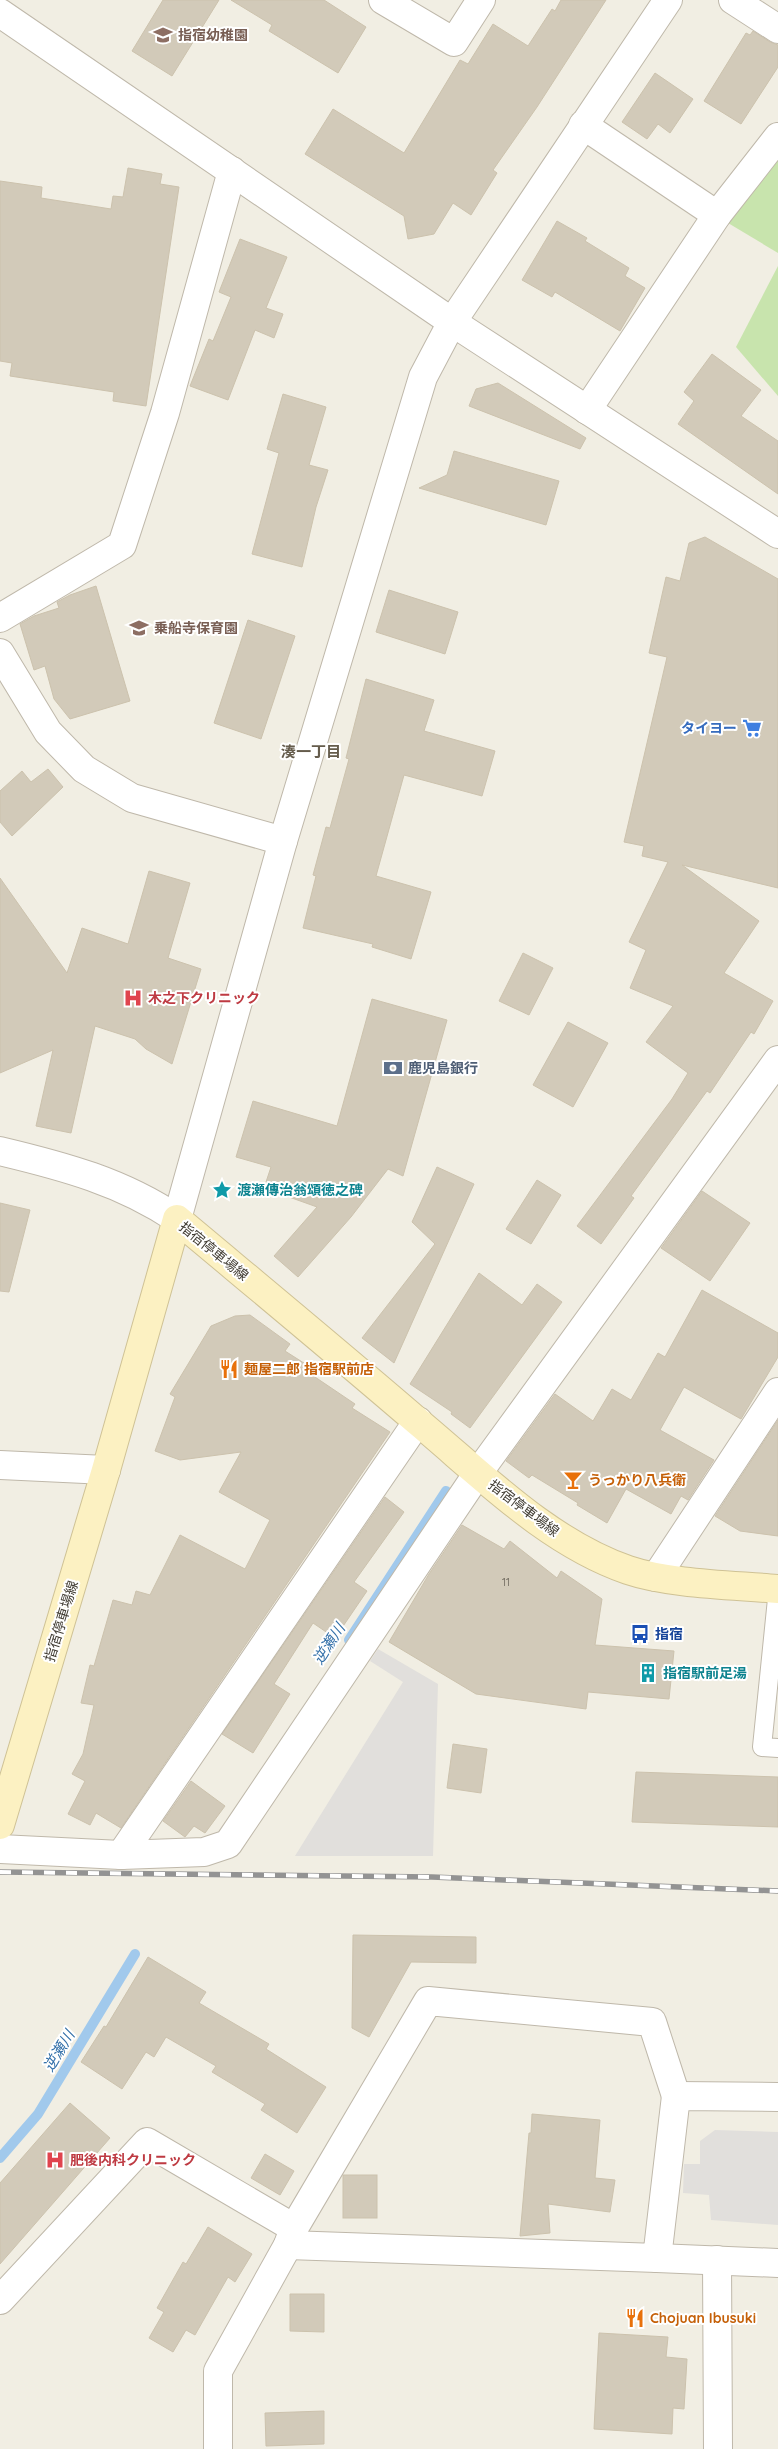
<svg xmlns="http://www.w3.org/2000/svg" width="778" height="2449" font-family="Quicksand,'Noto Sans JP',sans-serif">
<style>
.green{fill:#c8e4ad}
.parking{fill:#e1dfdc}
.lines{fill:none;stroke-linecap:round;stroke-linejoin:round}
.stream{stroke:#a1c9ec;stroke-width:10}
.building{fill:#d2cab9;stroke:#ccc2ad}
.service-casing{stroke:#bfb8aa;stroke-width:20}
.minor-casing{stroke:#bfb8aa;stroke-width:30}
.tertiary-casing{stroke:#bfb8aa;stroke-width:30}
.secondary-casing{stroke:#cfc295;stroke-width:30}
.service{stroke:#fff;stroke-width:18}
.minor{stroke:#fff;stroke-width:28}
.tertiary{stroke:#fff;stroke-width:28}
.secondary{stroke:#fcf1c2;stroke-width:28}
.rail-casing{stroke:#939393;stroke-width:5.5}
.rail{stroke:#fff;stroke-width:4;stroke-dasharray:11;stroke-linecap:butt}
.labels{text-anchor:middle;stroke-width:4;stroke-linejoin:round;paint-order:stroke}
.number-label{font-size:11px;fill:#666055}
.education-label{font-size:14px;font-weight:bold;fill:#785e54;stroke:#fff;text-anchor:start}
.shop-label{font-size:14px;font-weight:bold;fill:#366cbe;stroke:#fff;text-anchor:end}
.health-label{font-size:14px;font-weight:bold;fill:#be3a42;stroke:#fff;text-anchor:start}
.service-label{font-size:14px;font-weight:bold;fill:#4e5e75;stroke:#fff;text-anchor:start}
.culture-label{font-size:14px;font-weight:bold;fill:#0d838f;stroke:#fff;text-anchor:start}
.street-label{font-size:14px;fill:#423d34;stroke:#fff}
.food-label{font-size:14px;font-weight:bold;fill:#c56008;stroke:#fff;text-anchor:start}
.transit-label{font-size:14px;font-weight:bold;fill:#164399;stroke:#fff;text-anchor:start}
.neighbourhood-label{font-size:15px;font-weight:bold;fill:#655c4c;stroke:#fff}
.water-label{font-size:15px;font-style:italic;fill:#3370a9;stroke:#fff}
</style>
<rect width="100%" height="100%" fill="#f1eee3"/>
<g class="green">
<path d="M778,152V253L723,220Z"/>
<path d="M778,266V396L736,347Z"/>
</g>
<g class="parking">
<path d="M378,1649L438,1684L433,1856H295L403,1682L370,1661Z"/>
<path d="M715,2130L778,2132V2225L711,2220L709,2195L683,2193L684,2164H700V2141Z"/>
</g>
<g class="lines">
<g class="stream">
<path d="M349,1640L446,1491"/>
<path d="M0,2158L38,2114L135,1954"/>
</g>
</g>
<g class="building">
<path d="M163,0H219L172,76L132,51Z"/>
<path d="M231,0H324L366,27L338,73L269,31L272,25Z"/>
<path d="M561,0H606L537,107L493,170L497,173L471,215L453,203L434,234L408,239L404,216L305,154L333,109L404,153L460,60L468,64L493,24L528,46L552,9L555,11Z"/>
<path d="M753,31L770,42L778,45V67L741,124L704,101L746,33L750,35Z"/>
<path d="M655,73L693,99L670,133L658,124L647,139L622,122Z"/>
<path d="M128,168L162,174L160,184L179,187L146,406L113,401L114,392L10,376L12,363L0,361V181L42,187L41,198L111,209L113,196L123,197Z"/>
<path d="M557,221L587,238L585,241L629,268L625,276L645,288L620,331L555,292L552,297L522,280Z"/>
<path d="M240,239L287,257L266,308L283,314L274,338L255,330L228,400L190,386L209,339L213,341L231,297L219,292Z"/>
<path d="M712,354L761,390L741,416L778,441V494L678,424L694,401L684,392Z"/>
<path d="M498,383L586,438L580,449L469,406L476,389Z"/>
<path d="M283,394L326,407L309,465L328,470L316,507L302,567L252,554L279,453L267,449Z"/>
<path d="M454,451L559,481L546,525L419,488L447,475Z"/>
<path d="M705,537L778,579V888L682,865L759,921L724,973L773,1001L754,1034L751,1032L710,1093L707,1091L631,1196L634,1198L601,1244L577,1226L672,1099L688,1073L646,1042L673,1006L630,988L646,950L629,942L668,862L642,856L644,846L624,842L667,657L649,653L666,577L680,581L689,543Z"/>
<path d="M96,586L130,701L70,719L54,699L45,666L34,670L20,624L34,616L59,608L57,602L70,595Z"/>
<path d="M389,590L458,612L445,654L376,632Z"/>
<path d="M248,620L295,636L261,739L214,723Z"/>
<path d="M366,679L434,700L424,731L495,751L482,796L404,775L376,876L431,892L411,959L372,947L373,944L303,928L316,876L313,875L326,827L330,828L349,759L346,758Z"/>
<path d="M48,769L63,787L12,836L0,822V791L22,771L31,782Z"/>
<path d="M149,871L190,883L168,958L201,969L172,1064L146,1049L135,1039L95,1026L71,1133L36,1126L53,1050L0,1073V878L67,973L82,928L128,944Z"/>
<path d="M523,953L553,968L529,1015L499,1001Z"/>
<path d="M372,999L447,1020L403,1176L388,1169L351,1217L298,1277L274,1256L317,1207L264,1188L271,1167L236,1157L253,1101L337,1126Z"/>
<path d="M568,1022L608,1043L573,1107L533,1085Z"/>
<path d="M437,1167L474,1184L394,1363L362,1338L435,1244L412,1222Z"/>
<path d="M537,1180L561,1195L531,1244L506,1229Z"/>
<path d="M702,1191L750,1223L710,1281L661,1248Z"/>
<path d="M0,1203L30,1210L9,1292L0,1291Z"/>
<path d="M479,1273L522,1305L537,1284L562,1302L470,1428L451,1414L452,1412L410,1384Z"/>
<path d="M702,1290L778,1333V1357L741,1419L684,1387L660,1430L714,1460L688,1500L681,1496L671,1514L626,1489L607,1523L577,1505L578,1503L532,1475L529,1478L506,1461L555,1394L593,1421L612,1389L631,1400L658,1353L665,1357Z"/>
<path d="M250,1315L290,1344L285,1351L318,1372L315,1377L355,1404L352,1408L390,1432L121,1828L96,1813L90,1825L68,1814L85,1781L72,1774L83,1754L94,1705L81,1703L90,1665L94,1666L113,1600L132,1605L136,1591L150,1595L180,1535L245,1569L270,1520L219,1492L241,1452L180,1460L155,1451L175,1397L170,1394L211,1326L235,1316Z"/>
<path d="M778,1420V1536L740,1531L715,1516Z"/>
<path d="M385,1497L404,1512L354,1582L367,1591L335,1638L313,1623L274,1684L290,1694L253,1753L222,1734Z"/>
<path d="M462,1525L504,1549L510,1541L557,1578L561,1571L602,1599L595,1645L674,1651L669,1699L588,1692L586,1709L476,1694L389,1642L429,1574Z"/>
<path d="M453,1744L487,1749L481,1793L447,1788Z"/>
<path d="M636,1772L778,1777V1827L632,1822Z"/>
<path d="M191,1781L225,1806L205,1833L194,1826L185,1837L163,1821Z"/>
<path d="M353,1935L476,1937V1963L411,1962L369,2037L352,2028Z"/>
<path d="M148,1957L206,1992L199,2003L269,2044L266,2049L326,2087L297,2133L261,2110L265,2104L212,2072L216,2066L166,2037L154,2057L146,2052L122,2089L81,2062L104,2026L106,2027Z"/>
<path d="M70,2103L110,2138L0,2264V2183Z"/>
<path d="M532,2114L600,2120L595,2178L615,2180L610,2212L548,2204L550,2233L520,2236L529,2133H531Z"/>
<path d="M265,2154L294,2171L280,2195L251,2178Z"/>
<rect x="343" y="2175" width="34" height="43"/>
<path d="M208,2227L252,2254L235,2282L228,2277L195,2335L186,2330L173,2352L149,2338L164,2312L157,2308L183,2262L186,2264Z"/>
<path d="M290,2294H324V2332L290,2331Z"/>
<path d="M599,2333L668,2337L666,2357L687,2359L684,2409L673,2408L672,2434L594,2429Z"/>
<path d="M324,2411V2444L266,2446L265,2413Z"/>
</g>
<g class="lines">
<g class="service-casing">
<path id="service" d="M778,1589L762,1747L778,1748"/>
</g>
<g class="minor-casing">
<g id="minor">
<path d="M383,0L454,42L481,0"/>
<path d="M733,0L778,29"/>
<path d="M583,125L717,215"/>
<path d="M587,410L717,215L778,137"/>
<path d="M0,618L122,545L165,413L232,171"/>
<path d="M0,653L48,732L84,769L132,798L283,841"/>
<path d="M0,1465L106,1470"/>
<path d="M656,1577L778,1392"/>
<path d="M0,1849L121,1855L418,1421"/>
<path d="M121,1855L204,1852L228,1844L478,1473L778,1060"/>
<path d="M288,2245L657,2258L676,2096L778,2097"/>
<path d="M717,2260L718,2449"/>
<path d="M0,2300L147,2142L294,2228"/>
<path d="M218,2449V2371L288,2245L294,2228L428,2001L652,2022L676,2096"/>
</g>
</g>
<g class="tertiary-casing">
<g id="tertiary">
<path d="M0,13L452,322L778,534"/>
<path d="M0,1151C63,1166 123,1182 177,1219L283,841L423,377L452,322L668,0"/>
<path d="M657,2258L778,2263"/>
</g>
</g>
<g class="secondary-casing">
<path id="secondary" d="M0,1825L106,1470L177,1219C257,1286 338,1353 417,1421C482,1475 547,1542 628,1570C669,1584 734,1585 778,1589"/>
</g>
<use href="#service" class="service"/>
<use href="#minor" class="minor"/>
<use href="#tertiary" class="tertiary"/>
<use href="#secondary" class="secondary"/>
<g class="rail-casing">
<path id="rail" d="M0,1872L432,1877L778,1891"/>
</g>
<use href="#rail" class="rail"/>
</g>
<defs>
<g id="school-bare" transform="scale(1.5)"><path d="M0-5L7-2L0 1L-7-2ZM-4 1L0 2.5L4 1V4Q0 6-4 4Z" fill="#8d6e63" stroke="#fff" stroke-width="2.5" paint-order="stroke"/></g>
<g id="supermarket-bare" transform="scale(1.5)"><path d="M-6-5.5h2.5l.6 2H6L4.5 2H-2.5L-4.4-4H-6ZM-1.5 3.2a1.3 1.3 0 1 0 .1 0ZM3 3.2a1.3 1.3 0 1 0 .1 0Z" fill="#3f7fe0" stroke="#fff" stroke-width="2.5" paint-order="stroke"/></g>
<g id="hospital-bare" transform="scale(1.5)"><path d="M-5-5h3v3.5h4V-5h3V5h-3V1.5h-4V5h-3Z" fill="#e0444e" stroke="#fff" stroke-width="2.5" paint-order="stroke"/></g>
<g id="bank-bare" transform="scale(1.5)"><path d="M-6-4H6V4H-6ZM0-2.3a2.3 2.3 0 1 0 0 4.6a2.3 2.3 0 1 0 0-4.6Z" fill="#5c6f8a" stroke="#fff" stroke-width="2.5" paint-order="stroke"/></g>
<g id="sight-bare" transform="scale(1.5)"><path d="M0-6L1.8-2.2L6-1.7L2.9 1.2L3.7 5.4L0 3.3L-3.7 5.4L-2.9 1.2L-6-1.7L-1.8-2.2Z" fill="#0f9aa8" stroke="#fff" stroke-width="2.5" paint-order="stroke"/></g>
<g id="restaurant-bare" transform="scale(1.5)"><path d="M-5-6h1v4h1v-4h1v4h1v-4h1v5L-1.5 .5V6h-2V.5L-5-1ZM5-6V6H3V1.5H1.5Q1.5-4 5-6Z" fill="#e8710a" stroke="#fff" stroke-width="2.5" paint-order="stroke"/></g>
<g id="bar-bare" transform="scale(1.5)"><path d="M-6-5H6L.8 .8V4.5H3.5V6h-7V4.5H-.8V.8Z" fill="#e8710a" stroke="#fff" stroke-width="2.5" paint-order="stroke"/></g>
<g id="bus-bare" transform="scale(1.5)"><path d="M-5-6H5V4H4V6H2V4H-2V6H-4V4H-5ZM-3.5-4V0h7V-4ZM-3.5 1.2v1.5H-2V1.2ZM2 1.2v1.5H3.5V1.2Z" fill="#1a4fb4" stroke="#fff" stroke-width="2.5" paint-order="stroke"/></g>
<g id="building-bare" transform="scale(1.5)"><path d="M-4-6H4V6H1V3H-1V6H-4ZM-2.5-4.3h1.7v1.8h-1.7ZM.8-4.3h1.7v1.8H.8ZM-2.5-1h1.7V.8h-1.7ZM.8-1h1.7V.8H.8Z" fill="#0f9aa8" stroke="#fff" stroke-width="2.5" paint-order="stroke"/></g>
</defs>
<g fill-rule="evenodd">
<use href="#school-bare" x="163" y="35"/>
<use href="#school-bare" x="139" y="628"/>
<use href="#supermarket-bare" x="752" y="728"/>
<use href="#hospital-bare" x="133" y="998"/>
<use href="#bank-bare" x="393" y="1068"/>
<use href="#sight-bare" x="222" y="1190"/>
<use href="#restaurant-bare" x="229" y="1369"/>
<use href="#bar-bare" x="573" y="1480"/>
<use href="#bus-bare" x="640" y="1634"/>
<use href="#building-bare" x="648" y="1673"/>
<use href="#hospital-bare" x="55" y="2160"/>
<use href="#restaurant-bare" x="635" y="2318"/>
</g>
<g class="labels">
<g class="number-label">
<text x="506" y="1586">11</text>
</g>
<g class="education-label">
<text x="178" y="40">指宿幼稚園</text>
<text x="154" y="633">乗船寺保育園</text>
</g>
<g class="shop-label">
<text x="737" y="733">タイヨー</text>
</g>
<g class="health-label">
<text x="148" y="1003">木之下クリニック</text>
<text x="70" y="2165">肥後内科クリニック</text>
</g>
<g class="service-label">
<text x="408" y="1073">鹿児島銀行</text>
</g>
<g class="culture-label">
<text x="237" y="1195">渡瀬傳治翁頌徳之碑</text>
<text x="663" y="1678">指宿駅前足湯</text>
</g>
<g class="street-label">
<text transform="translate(214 1251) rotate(39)" y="5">指宿停車場線</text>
<text transform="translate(524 1508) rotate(37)" y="5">指宿停車場線</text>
<text transform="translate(61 1621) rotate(-73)" y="5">指宿停車場線</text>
</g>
<g class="food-label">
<text x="244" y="1374">麺屋二郎 指宿駅前店</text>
<text x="588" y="1485">うっかり八兵衛</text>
<text x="650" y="2323">Chojuan Ibusuki</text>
</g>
<g class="transit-label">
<text x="655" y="1639">指宿</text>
</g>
<g class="neighbourhood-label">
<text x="311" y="757">湊一丁目</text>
</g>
<g class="water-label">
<text transform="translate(329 1644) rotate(-57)" y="5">逆瀬川</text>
<text transform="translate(59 2051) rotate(-59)" y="5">逆瀬川</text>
</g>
</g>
</svg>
